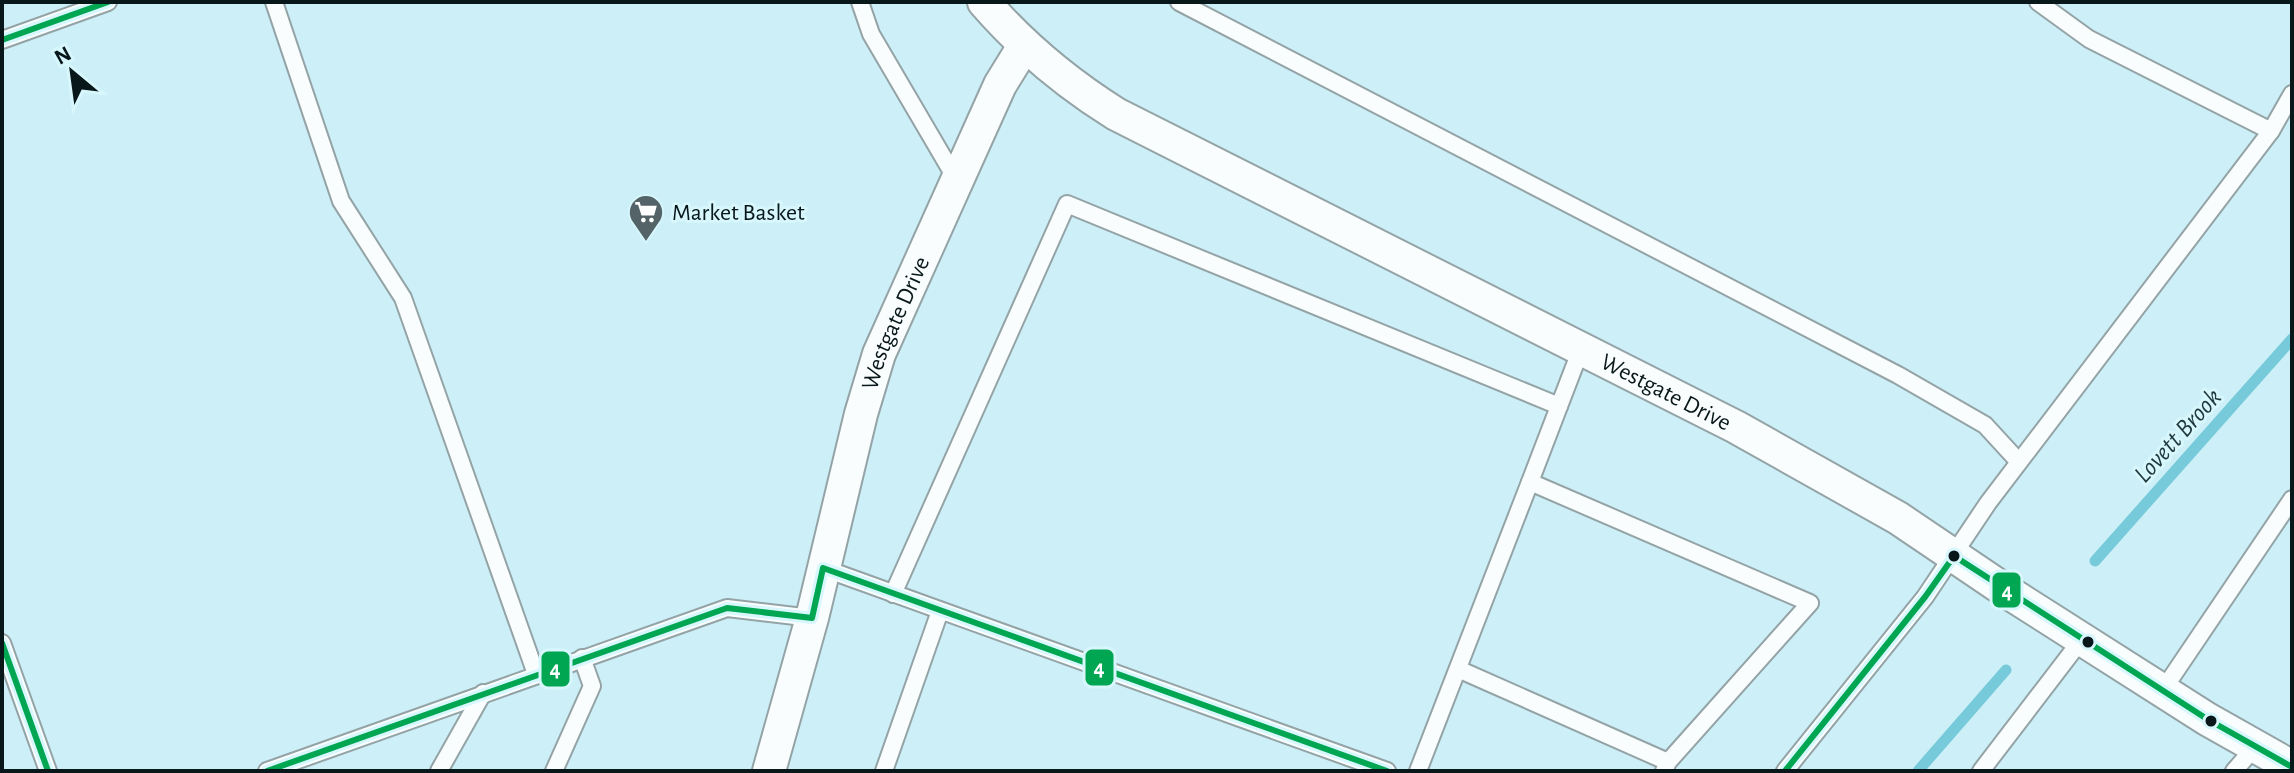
<svg xmlns="http://www.w3.org/2000/svg" width="2294" height="773" font-family="'Alegreya Sans',sans-serif">
<style>
.built{fill:#cdf0f8}
.lines{fill:none;stroke-linecap:round;stroke-linejoin:round}
.stream{stroke:#77cada;stroke-width:11}
.lane-casing{stroke:#94a3a6;stroke-width:20}
.street-casing{stroke:#94a3a6;stroke-width:36}
.lane{stroke:#fafdfe;stroke-width:16}
.street{stroke:#fafdfe;stroke-width:32}
.bus-1-casing{stroke:#d7f7fd;stroke-width:12}
.bus-1{stroke:#00a651;stroke-width:6}
.bus-dot{fill:#08171a;stroke:#d7f7fd;stroke-width:3}
.labels{text-anchor:middle;stroke-width:6;stroke-linejoin:round;paint-order:stroke}
.poi-label{font-size:24px;fill:#08171a;stroke:#d7f7fd;text-anchor:start}
.street-label{font-size:24px;fill:#08171a;stroke:#d7f7fd}
.water-label{font-size:26px;font-style:italic;fill:#1f383d;stroke:#d7f7fd}
.line-badge{stroke:#d7f7fd;stroke-width:3}
.badge-label{font-size:22px;text-anchor:middle;font-weight:bold;fill:#fff}
</style>
<rect width="100%" height="100%" fill="#dff1f5"/>
<rect class="built" x="2" y="2" width="2290" height="769"/>
<g class="lines">
<g class="stream">
<path d="M2095,561L2292,339"/>
<path d="M1918,771L2006,670"/>
</g>
<g class="lane-casing">
<g id="lane">
<path d="M274,2L341,201L403,298L536,674"/>
<path d="M860,2L871,34L956,179"/>
<path d="M1179,2L1898,375L1985,425L2019,462"/>
<path d="M2,40L108,2"/>
<path d="M2271,131L2292,94"/>
<path d="M1530,482L1581,349"/>
<path d="M823,568L1387,771"/>
<path d="M893,594L1067,204L1559,406"/>
<path d="M2,643L48,771"/>
<path d="M1458,669L1668,762"/>
<path d="M2163,690L2292,499"/>
<path d="M267,771L727,608L812,618"/>
<path d="M439,771L483,693"/>
<path d="M554,771L592,686L582,658"/>
<path d="M884,771L940,611"/>
<path d="M1418,771L1530,482L1810,603L1668,762L1664,771"/>
<path d="M1785,771L1925,597L1988,503L2271,131L2089,39L2038,2"/>
<path d="M1981,771L2082,639"/>
<path d="M2234,771L2255,747"/>
</g>
</g>
<g class="street-casing">
<g id="street">
<path id="s1" d="M984,2C1023,47 1065,82 1116,114L1736,427L1898,518L2003,589L2207,719L2292,767"/>
<path id="s2" d="M769,771L812,618L861,414L879,354L1000,85L1024,46"/>
</g>
</g>
<use href="#lane" class="lane"/>
<use href="#street" class="street"/>
<g class="bus-1-casing">
<g id="bus-1">
<path d="M2,40L108,2"/>
<path d="M2,643L48,771"/>
<path d="M267,771L727,608L812,618L823,568L1387,771"/>
<path d="M1785,771L1925,597L1954,556L2207,719L2292,767"/>
</g>
</g>
<use href="#bus-1" class="bus-1"/>
</g>
<defs>
<g id="supermarket-pin" transform="scale(1.8)"><path d="M0 17L-7.5 6A9.5 9.5 0 1 1 7.5 6Z" fill="#536367" stroke="#d7f7fd"/><path d="M-6-5.5h2.5l.6 2H6L4.5 2H-2.5L-4.4-4H-6ZM-1.5 3.2a1.3 1.3 0 1 0 .1 0ZM3 3.2a1.3 1.3 0 1 0 .1 0Z" fill="#fff"/></g>
</defs>
<g fill-rule="evenodd">
<use href="#supermarket-pin" x="646" y="212"/>
</g>
<g class="bus-dot">
<circle cx="1954" cy="556" r="7"/>
<circle cx="2088" cy="642" r="7"/>
<circle cx="2211" cy="721" r="7"/>
</g>
<g class="labels">
<g class="poi-label">
<text x="672" y="220">Market Basket</text>
</g>
<g class="street-label">
<text dy="8" stroke="none"><textPath href="#s2" startOffset="466">Westgate Drive</textPath></text>
<text dy="8" stroke="none"><textPath href="#s1" startOffset="790">Westgate Drive</textPath></text>
</g>
<g class="water-label">
<text transform="translate(2177 435) rotate(-48)" y="9">Lovett Brook</text>
</g>
</g>
<g class="line-badge">
<rect x="1991" y="571" width="31" height="38" rx="8" fill="#00a651"/>
<rect x="1084" y="648" width="31" height="39" rx="8" fill="#00a651"/>
<rect x="540" y="650" width="31" height="38" rx="8" fill="#00a651"/>
</g>
<g class="badge-label">
<text x="2007" y="598">4</text>
<text x="1099" y="675">4</text>
<text x="555" y="676">4</text>
</g>
<rect width="2294" height="773" fill="none" stroke="#08171a" stroke-width="8"/>
<g transform="translate(72 72) rotate(331)" stroke="#d7f7fd" stroke-width="6" paint-order="stroke">
<path d="M0-6L14 30L0 20L-14 30Z" fill="#08171a"/>
<text y="-12" font-size="22" font-weight="bold" text-anchor="middle" fill="#08171a">N</text>
</g>
</svg>
